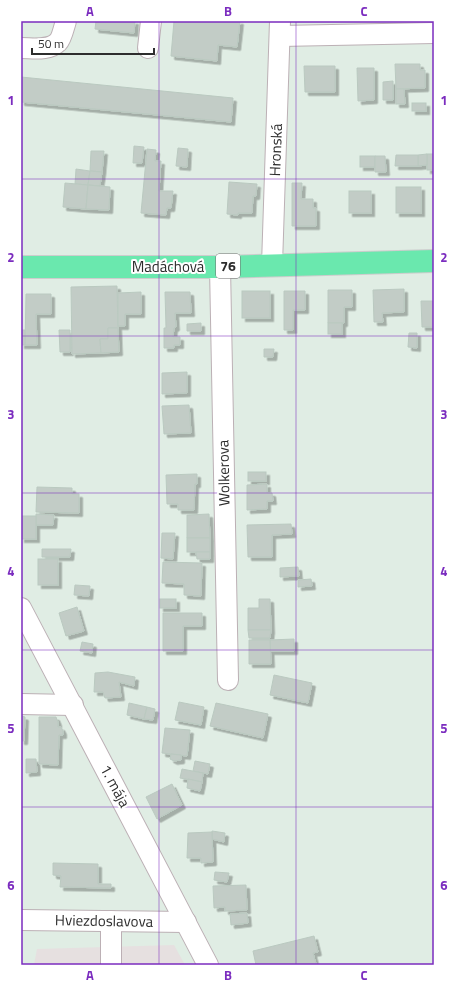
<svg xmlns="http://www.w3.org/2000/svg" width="455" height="986" font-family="'Titillium Web',sans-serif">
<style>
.industrial{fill:#e6e0e0}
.building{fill:#c2ccc6;stroke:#bac9c0;filter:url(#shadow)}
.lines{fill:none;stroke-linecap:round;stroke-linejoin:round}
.minor-casing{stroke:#bcb0b5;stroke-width:22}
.major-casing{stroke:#cdcdcd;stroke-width:24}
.minor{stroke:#fff;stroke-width:20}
.major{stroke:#6ae8ae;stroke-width:22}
.grid{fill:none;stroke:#7b2cbf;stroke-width:1;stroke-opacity:0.55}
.labels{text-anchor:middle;stroke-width:4;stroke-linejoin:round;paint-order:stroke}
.shield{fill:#fff;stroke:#6c6c6c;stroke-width:1}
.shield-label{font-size:14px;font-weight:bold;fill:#2d2d2d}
.street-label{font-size:15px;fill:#2d2d2d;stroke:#fff}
.neatline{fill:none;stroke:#7b2cbf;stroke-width:1.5}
.grid-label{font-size:13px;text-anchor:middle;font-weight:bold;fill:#7b2cbf}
</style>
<defs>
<filter id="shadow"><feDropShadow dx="3.5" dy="3.5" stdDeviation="0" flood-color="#0004"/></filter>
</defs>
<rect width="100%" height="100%" fill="#e0ede4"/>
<path class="industrial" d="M174,945L185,965H34L37,949Z"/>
<g class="building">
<path d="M96,21H135L134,33L95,29Z"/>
<path d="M174,21H240L237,47L218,45L217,61L171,56Z"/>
<path d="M395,64H420V70H425V88L396,89Z"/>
<path d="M304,66H335V92H305Z"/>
<path d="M357,68H374V100L358,101Z"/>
<path d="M21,77L233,98L231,122L21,102Z"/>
<path d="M393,81V100H383V82Z"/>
<path d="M396,89H404L405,104H396Z"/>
<rect x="412" y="103" width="14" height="8"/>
<path d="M134,146L144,147L142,163H133Z"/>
<path d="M178,148L188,149L187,167L176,166Z"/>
<path d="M147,149L156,150L155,161H161L159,191H173L171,208H167L166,215L141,213Z"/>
<path d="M91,151H104L102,172L90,171Z"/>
<rect x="427" y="154" width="7" height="16"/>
<path d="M427,154V165L418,166V155Z"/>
<path d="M396,155H418V166H395Z"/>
<rect x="360" y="156" width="15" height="11"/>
<path d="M375,156H385L386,172H375Z"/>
<path d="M76,169L90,171L88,185L75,184Z"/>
<path d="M90,171L102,172L100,186L88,185Z"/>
<path d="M229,182L257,184L256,196H253L252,213H238V215L227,214Z"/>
<path d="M65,183L88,185L86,209L63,207Z"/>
<path d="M292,183H302L301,199H313V208H316V226H292Z"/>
<path d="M88,185L110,187L109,210L86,209Z"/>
<rect x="396" y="187" width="25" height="26"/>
<rect x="349" y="191" width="22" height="22"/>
<path d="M117,286L118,328H108V339H100L101,353L72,354L71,287Z"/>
<path d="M404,289V312L382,313L383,322H374L373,290Z"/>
<path d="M328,290H352V307H344V323H328Z"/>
<rect x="242" y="291" width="28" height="27"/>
<path d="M284,291H305V310H293V330H284Z"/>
<path d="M141,292V314H125V326H118V293Z"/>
<path d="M165,292H190L191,313H175L176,327L174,328L173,337H180V345H174V348H164V328H166Z"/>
<path d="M26,294H51V314H36L37,345H25Z"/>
<path d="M421,301H434V327H422Z"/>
<path d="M201,323V331H187V324Z"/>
<rect x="328" y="323" width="14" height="11"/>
<path d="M108,328H118L119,352L101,353L100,339H108Z"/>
<rect x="21" y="330" width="4" height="15"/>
<path d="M59,330H70V352H60Z"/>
<path d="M409,333H417V348L408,347Z"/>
<path d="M264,349H274L273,357H264Z"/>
<path d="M187,372V393L162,394V373Z"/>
<path d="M189,405L191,433L164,434L162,406Z"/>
<rect x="248" y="472" width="18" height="9"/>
<path d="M195,474H197V484H195L194,510H178V504H167L166,475Z"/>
<path d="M267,484V493H272L273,501H267V509L247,510V485Z"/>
<path d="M37,487L72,488V494H79V513L36,512Z"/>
<path d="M36,514L54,515L53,525H36Z"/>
<path d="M209,514L210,538H187V515Z"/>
<rect x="21" y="516" width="15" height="23"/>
<path d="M291,524L292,534L272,535V557H248L247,525Z"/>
<path d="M162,533H175L173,559L161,558Z"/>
<rect x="187" y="538" width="23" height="14"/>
<path d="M42,549H71L70,557H42Z"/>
<path d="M196,552H210V559H197Z"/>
<rect x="38" y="559" width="20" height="26"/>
<path d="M163,562L202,563L201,596L184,595V584L162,583Z"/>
<path d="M298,567L299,576L280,577V568Z"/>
<path d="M311,579L312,586L298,587V580Z"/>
<path d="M75,585L90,586L89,596L74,595Z"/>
<rect x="160" y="599" width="16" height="9"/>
<path d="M259,599H270L271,630H248V608H259Z"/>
<path d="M77,607L84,631L66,636L59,613Z"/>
<path d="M163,613H202V626H183V651H163Z"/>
<path d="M248,630H271L270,638H249Z"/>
<path d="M294,639V651H270V640Z"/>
<path d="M249,640H270L271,664H249Z"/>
<path d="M82,642L93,644L92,653L80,651Z"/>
<path d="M108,672L135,677L134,686L119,682L121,697L105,698L103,692H94L95,673Z"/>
<path d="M274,675L312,683L308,703L270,695Z"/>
<path d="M179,702L204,707L201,725L175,720Z"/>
<path d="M129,703L147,707L144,719L127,715Z"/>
<path d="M216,703L268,714L263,738L210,726Z"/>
<path d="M147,707L155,709L153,720L144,719Z"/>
<path d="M21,716L25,717L24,741H21Z"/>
<path d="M39,717H56L58,722V727H61L63,731V735H59L58,765L39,764Z"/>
<path d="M165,728L190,730L187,756L162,753Z"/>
<path d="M171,754L181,755V760L174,761L170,759Z"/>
<path d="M26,759H36L37,772L26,773Z"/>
<path d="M195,761L210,764L208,774L193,771Z"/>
<path d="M182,769L203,773L202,782L180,778Z"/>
<path d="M188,779L202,782L200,791L187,788Z"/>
<path d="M172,784L182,805L157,819L146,797Z"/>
<path d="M212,831L225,833L224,842L212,839Z"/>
<path d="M212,832L213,862L201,863V858H187L188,833Z"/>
<path d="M53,863L98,864V884H111V888L60,887L61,876L53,875Z"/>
<path d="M215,872L229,873L227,882L214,880Z"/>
<path d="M246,885L247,910L225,911V907L214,908L213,886Z"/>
<path d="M247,913L248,923L231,925L230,914Z"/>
<path d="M314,936L318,952L313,953L316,964L256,965L253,951Z"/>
</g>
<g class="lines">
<g class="minor-casing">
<g id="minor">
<path d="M280,36L434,33"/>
<path d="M21,48C33,48 49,51 58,42C62,38 64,27 66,21"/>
<path d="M148,48L151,21"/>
<path d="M272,265L280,21"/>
<path d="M220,267L228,680"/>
<path d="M21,608L208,965"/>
<path d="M21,704L73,705"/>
<path d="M21,920L186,922"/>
<path d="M111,965V921"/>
</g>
</g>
<g class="major-casing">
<path id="major" d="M21,267H220L434,261"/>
</g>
<use href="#minor" class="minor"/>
<use href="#major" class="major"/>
</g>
<path class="grid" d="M159,21V965M296,21V965M21,179H434M21,336H434M21,493H434M21,650H434M21,807H434"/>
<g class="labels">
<rect class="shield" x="216" y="254" width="24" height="24" rx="3"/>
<g class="shield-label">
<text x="228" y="271">76</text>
</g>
<g class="street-label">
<text transform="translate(276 150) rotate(-88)" y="5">Hronská</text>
<text x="168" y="272">Madáchová</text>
<text transform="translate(224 473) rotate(-91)" y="5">Wolkerova</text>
<text transform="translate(115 786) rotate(62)" y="5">1. mája</text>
<text transform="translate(104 921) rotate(1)" y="5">Hviezdoslavova</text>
</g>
</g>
<rect width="455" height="986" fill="none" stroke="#ffffff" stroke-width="44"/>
<path d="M32 48v6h122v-6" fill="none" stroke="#2d2d2d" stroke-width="2"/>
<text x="38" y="48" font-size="12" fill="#2d2d2d" stroke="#ffffff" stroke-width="3" paint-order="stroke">50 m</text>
<rect x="22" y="22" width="411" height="942" class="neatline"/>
<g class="grid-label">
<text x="90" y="16">A</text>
<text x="228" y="16">B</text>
<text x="364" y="16">C</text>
<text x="11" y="105">1</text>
<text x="444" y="105">1</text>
<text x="11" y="262">2</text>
<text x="444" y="262">2</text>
<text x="11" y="419">3</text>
<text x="444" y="419">3</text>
<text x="11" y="576">4</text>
<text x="444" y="576">4</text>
<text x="11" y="733">5</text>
<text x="444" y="733">5</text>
<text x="11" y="890">6</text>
<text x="444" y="890">6</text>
<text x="90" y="980">A</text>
<text x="228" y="980">B</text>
<text x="364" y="980">C</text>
</g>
</svg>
